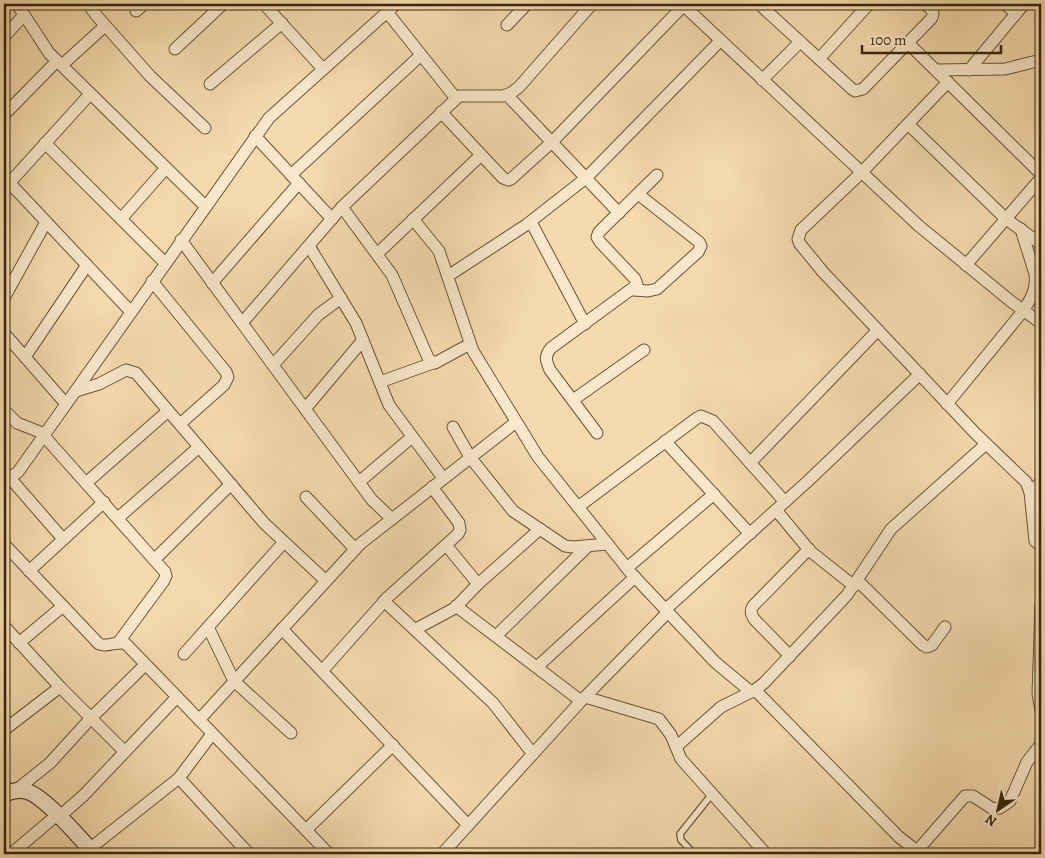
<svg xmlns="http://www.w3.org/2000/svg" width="1045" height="858" font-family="Alegreya,serif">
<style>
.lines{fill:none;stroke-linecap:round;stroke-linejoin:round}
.lane-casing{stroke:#685336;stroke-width:8}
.street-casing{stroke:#685336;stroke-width:13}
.secondary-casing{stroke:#39260e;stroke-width:17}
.lane{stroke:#f8e7ca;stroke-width:5.5}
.street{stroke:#f8e7ca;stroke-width:11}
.secondary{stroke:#f8e7ca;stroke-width:15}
</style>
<rect width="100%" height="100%" fill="#f5daae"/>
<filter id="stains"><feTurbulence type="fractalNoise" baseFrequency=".004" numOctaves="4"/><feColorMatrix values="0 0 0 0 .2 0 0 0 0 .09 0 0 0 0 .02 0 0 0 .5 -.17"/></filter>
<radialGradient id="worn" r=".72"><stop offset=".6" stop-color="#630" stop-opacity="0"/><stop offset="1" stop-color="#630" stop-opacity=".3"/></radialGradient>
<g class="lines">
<g class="lane-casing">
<path id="lane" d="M694,854L681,840L680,834L712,794"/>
</g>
<g class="street-casing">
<g id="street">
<path d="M17,4L49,53L205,206"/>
<path d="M88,4L96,15L150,76L205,128"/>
<path d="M264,4L323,69"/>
<path d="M682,4L919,226L1013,303L1041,323"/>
<path d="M759,4L852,89L855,91L863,89L931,19C936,12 931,9 925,4"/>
<path d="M1005,4L1016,14"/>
<path d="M136,11L144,4"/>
<path d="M387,12L454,96H503L511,93L519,87L592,4"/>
<path d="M507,25L527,4"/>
<path d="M4,37L24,15"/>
<path d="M908,43L1041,174"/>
<path d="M175,49L223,4"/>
<path d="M819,59L869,4"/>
<path d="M62,65L105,26"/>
<path d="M936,70L1005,69L1041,60"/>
<path d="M969,70L1024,4"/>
<path d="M762,80L800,42"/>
<path d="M948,82L861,173L801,230L798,239L800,244L823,272L975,433L1026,482L1030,492"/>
<path d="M210,84L282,23"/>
<path d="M507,95L619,213"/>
<path d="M441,112L503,178L508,180L511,179L552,142L684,5"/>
<path d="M4,115L57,61"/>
<path d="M908,124L1006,219L1041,244"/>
<path d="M255,136L332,219"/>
<path d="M45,143L165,263"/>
<path d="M291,175L421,55"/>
<path d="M4,177L131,312"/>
<path d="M4,189L90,94"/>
<path d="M342,207L392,275L429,360L435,363L470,344"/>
<path d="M121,219L166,168"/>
<path d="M413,219L439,251L473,351L538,457L630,572L715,662L751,692"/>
<path d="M531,222L585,324"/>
<path d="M181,240L372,500L392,519"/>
<path d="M309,246L356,323L389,405L443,478"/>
<path d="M377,254L481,155"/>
<path d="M966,265L1041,178"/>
<path d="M448,276L526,225L586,178L720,41"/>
<path d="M152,281L226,372L228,377L224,385L180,424"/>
<path d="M212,283L299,183"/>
<path d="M633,290L648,291L657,289L698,252L701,246L699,242L638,194"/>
<path d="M4,298L46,222"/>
<path d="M242,323L342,207L458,97"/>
<path d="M4,333L66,404"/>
<path d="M25,357L87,265"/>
<path d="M273,365L318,315L341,298"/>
<path d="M380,382L433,363"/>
<path d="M76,391L99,384L126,370L136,373L264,523L326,581"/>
<path d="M573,400L644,350"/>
<path d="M947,404L1023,311C1031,299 1037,289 1035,274L1021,229"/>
<path d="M305,409L363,340"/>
<path d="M4,410L17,423L45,434"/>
<path d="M453,427L470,457L513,511L565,546L573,547L608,544"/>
<path d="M597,433L550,370C546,361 544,356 551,348L637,285L635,279L600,242L597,237L599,232L657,175"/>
<path d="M44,436L165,572L166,576L163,582L118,643"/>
<path d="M665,441L750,534"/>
<path d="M750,463L878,330"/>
<path d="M10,478L63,539"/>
<path d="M4,482L18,472L269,118L396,4"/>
<path d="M359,482L412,437"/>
<path d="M1041,482L1030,492L1035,541L1041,546"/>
<path d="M86,483L168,411"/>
<path d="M306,497L355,549"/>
<path d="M578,507L697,418L701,416L713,421L785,502"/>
<path d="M776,510L810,551L854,586"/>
<path d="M118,518L199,447"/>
<path d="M4,544L99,644C109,648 116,640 126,644L329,854"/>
<path d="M446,545L478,584"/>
<path d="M155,559L231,484"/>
<path d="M627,568L714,494"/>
<path d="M29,571L104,502"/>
<path d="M857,580L923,645L927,647L932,645L945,627"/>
<path d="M384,601L493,703L533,754"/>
<path d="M1041,605L1038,694L1041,710"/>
<path d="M456,606L581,701"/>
<path d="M666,609L808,481L920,374"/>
<path d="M4,626L60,687L125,752"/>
<path d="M208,627L234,681L291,733"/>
<path d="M282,629L468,825"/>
<path d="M416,629L455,608L478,584L540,529"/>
<path d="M496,636L588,546"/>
<path d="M19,643L63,606"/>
<path d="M184,654L284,542"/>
<path d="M790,656L754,619C751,614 750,611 753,606L809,549"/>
<path d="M537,667L635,577"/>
<path d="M322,671L388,597L458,534L460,530L459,523L432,487"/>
<path d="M755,690L899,837L921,854"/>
<path d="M585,697L659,719L671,735L681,759L766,854"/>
<path d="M199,720L360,544L516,422"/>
<path d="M4,730L60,687"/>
<path d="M676,747L721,707L755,690L764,683L847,595L891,529L986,444"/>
<path d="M179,778L249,854"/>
<path d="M15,791L50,763L91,718L145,665"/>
<path d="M59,817L84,795L177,697"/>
<path d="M306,830L393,745"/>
<path d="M917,851L965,796H973L993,809L1000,808L1010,801L1027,762L1041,744"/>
<path d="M11,854L57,815"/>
<path d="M83,854L179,778L212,734"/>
<path d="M442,854L581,701L668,612"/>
</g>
</g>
<g class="secondary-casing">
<path id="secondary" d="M4,795C10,791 19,790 26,791C45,796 80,839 95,854"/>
</g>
<use href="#lane" class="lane"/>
<use href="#street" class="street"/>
<use href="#secondary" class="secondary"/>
</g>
<rect width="1045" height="858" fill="none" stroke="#f5daae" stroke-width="20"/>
<rect x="5" y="5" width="1035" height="848" fill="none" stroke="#39260e" stroke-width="2.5"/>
<rect x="10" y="10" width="1025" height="838" fill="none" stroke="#39260e"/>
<g transform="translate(998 810) rotate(214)" stroke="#f8e7ca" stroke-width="4" paint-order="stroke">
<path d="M0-4L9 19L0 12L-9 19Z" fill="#39260e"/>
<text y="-8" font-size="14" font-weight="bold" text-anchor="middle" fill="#39260e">N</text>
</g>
<path d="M862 45v8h139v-8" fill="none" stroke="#39260e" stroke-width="2.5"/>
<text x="870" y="45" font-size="15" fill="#39260e" stroke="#f8e7ca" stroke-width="4" paint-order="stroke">100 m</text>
<rect width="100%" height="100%" filter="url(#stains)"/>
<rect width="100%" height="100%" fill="url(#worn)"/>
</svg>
